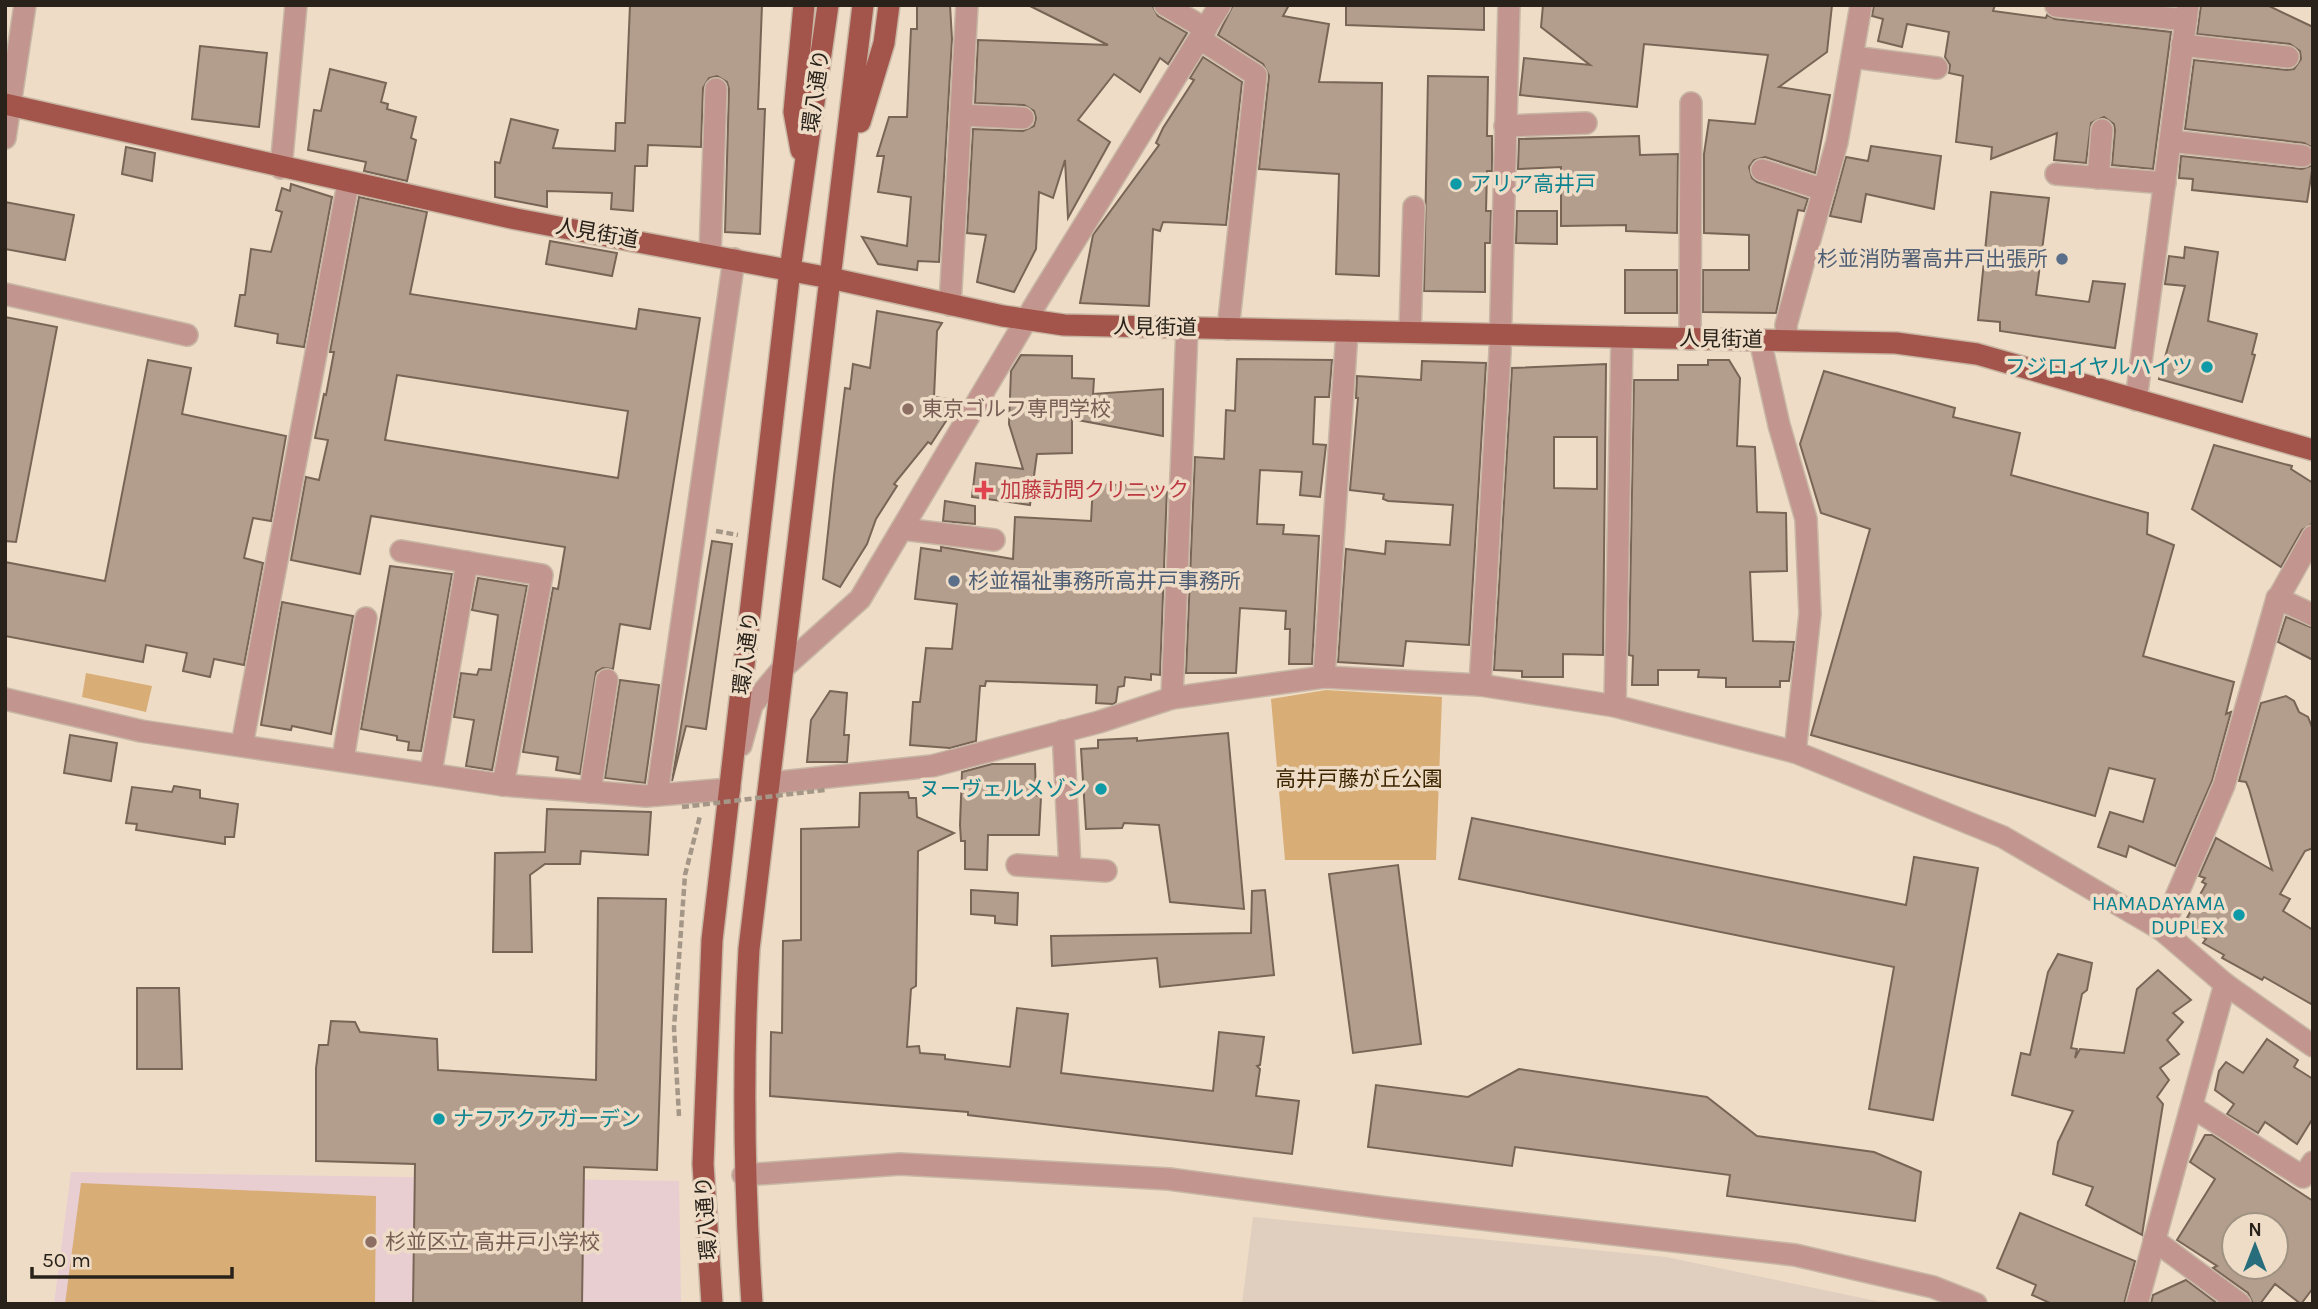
<svg xmlns="http://www.w3.org/2000/svg" width="2318" height="1309" font-family="Karla,'Noto Sans JP',sans-serif">
<style>
.industrial{fill:#e0cebe}
.education{fill:#e8ced1}
.green{fill:#d9ad76}
.building{fill:#b39e8d;stroke:#796556;stroke-width:2;fill-rule:evenodd}
.lines{fill:none;stroke-linecap:round;stroke-linejoin:round}
.minor-casing{stroke:#c7b7a4;stroke-width:24}
.major-casing{stroke:#c7b7a4;stroke-width:24}
.path{stroke:#a59787;stroke-width:4.5;stroke-dasharray:7 3.5;stroke-linecap:butt}
.minor{stroke:#c2958f;stroke-width:21}
.major{stroke:#a3554b;stroke-width:21}
.path-bridge{stroke:#a59787;stroke-width:4.5;stroke-dasharray:7 3.5;stroke-linecap:butt}
.culture-dot{fill:#0f9aa8;stroke:#eedcc7;stroke-width:2.5}
.service-dot{fill:#5c6f8a;stroke:#eedcc7;stroke-width:2.5}
.education-dot{fill:#8d6e63;stroke:#eedcc7;stroke-width:2.5}
.health-dot{fill:#e0444e;stroke:#eedcc7;stroke-width:2.5}
.labels{text-anchor:middle;stroke-width:7;stroke-linejoin:round;paint-order:stroke}
.street-label{font-size:21px;fill:#29221a;stroke:#eedcc7}
.culture-label{font-size:21px;fill:#0d838f;stroke:#eedcc7;text-anchor:end}
.service-label{font-size:21px;fill:#4e5e75;stroke:#eedcc7;text-anchor:end}
.education-label{font-size:21px;fill:#785e54;stroke:#eedcc7;text-anchor:start}
.health-label{font-size:21px;fill:#be3a42;stroke:#eedcc7;text-anchor:start}
.park-label{font-size:21px;fill:#3d2500;stroke:#eedcc7}
</style>
<rect width="100%" height="100%" fill="#eedcc7"/>
<path class="industrial" d="M1253,1217L1666,1257L1891,1304H1242Z"/>
<path class="education" d="M71,1172L679,1181L681,1304H54Z"/>
<g class="green">
<path d="M86,673L152,686L146,712L82,697Z"/>
<path d="M1326,690L1442,697L1436,860H1285L1271,699Z"/>
<path d="M81,1183L376,1196L375,1304H65Z"/>
</g>
<g class="building">
<path d="M630,5H762L758,109H765L760,234L725,232L729,89L727,82L717,76L709,78L703,88L701,147L648,145L647,166H635L633,211L611,209L612,193L547,191V207L495,197V162L500,163L511,119L558,130L553,148L615,151L616,123H625Z"/>
<path d="M917,5H950L952,39L939,262L918,261L917,270L878,264L862,237L907,246L911,197L878,192L884,156H877L889,117H907L911,29H917Z"/>
<path d="M1028,5H1152L1158,16L1187,33L1168,64L1160,58L1140,92L1114,74L1078,120L1110,142L1068,218L1065,160L1053,198L1039,192L1036,249L1014,292L977,282L986,235L967,233L973,129L1023,131L1034,126L1036,118L1034,111L1024,105L975,103L978,40L1108,45Z"/>
<path d="M1233,5H1289L1283,16L1329,24L1319,82L1382,83L1379,276L1336,274L1339,174L1259,169L1269,76L1263,64L1218,35Z"/>
<path d="M1346,5H1484V30L1346,25Z"/>
<path d="M1543,5H1832L1827,52L1779,87L1830,95L1815,173L1765,157L1754,160L1749,167L1752,178L1757,182L1808,199L1804,211L1798,210L1776,313L1703,312V270H1749V235L1704,233V154L1709,120L1755,124L1768,55L1644,44L1637,107L1520,95L1524,58L1590,65L1541,27Z"/>
<path d="M1874,5H1995L1993,11L2046,18L2047,15L2055,19L2171,32L2153,169L2112,165L2115,130L2114,124L2104,117L2091,123L2086,163L2054,160L2057,133L1991,159L1992,147L1956,142L1963,76L1949,73L1950,65L1945,57L1949,32L1907,24L1902,47L1878,41L1883,19L1872,16Z"/>
<path d="M2201,5H2267L2313,27V148L2304,143L2185,129L2194,60L2287,70L2294,69L2301,59L2300,51L2290,44L2197,34Z"/>
<path d="M200,46L267,53L259,127L192,119Z"/>
<path d="M1203,57L1242,82L1226,225L1163,222L1160,231L1153,229L1149,306L1080,303L1093,235L1159,145L1156,143L1163,128L1194,80L1190,78Z"/>
<path d="M330,69L386,83L381,102L388,104L387,109L416,117L411,138L416,140L407,181L364,171L366,162L308,150L314,110L321,111Z"/>
<path d="M1428,76L1488,77L1487,136H1492V171H1487L1486,211H1491L1490,243H1485V292L1424,291Z"/>
<path d="M1639,136L1640,155L1678,154L1677,233L1626,231V225L1561,226V167L1518,169L1519,139Z"/>
<path d="M1871,146L1941,156L1934,209L1866,194L1861,222L1830,216L1846,157L1868,161Z"/>
<path d="M126,147L155,153L152,181L122,174Z"/>
<path d="M2181,156L2302,169L2313,165L2307,202L2192,190L2193,179L2179,178Z"/>
<path d="M291,184L332,197L304,347L277,343L278,334L235,326L240,295H245L251,249L271,252L282,212L276,210L282,188L290,191Z"/>
<path d="M1991,192L2049,198L2036,295L2089,302L2093,281L2125,284L2115,348L2000,331V322L1978,320Z"/>
<path d="M359,197L427,212L410,294L636,329L639,309L700,318L650,629L620,624L613,669L603,668L596,672L580,774L556,770L558,757L523,752L553,588L558,589L565,547L371,516L360,574L291,560L306,477L319,480L328,440L315,438L324,394L326,395L334,352H330ZM397,375L628,411L618,478L385,440Z"/>
<path d="M5,202L74,215L65,260L5,249Z"/>
<path d="M1517,211H1557V244L1516,243Z"/>
<path d="M550,241L617,253L612,276L546,264Z"/>
<path d="M2185,247L2218,252L2208,321L2257,334L2252,354L2255,355L2242,402L2159,379L2185,286L2165,284L2169,256L2184,258Z"/>
<rect x="1625" y="270" width="52" height="43"/>
<path d="M877,311L942,323L937,331L934,397L955,400L948,413L950,415L931,444L928,442L894,484L897,486L876,519L867,544L840,587L823,579L834,476L845,388L850,389L853,364L870,368Z"/>
<path d="M5,317L57,327L16,542L5,541Z"/>
<path d="M1021,355L1072,356V378L1094,379L1093,394L1163,389V436L1072,419V453L1037,454L1030,505L972,497L976,463L1023,469L1009,424L1011,371Z"/>
<path d="M1237,359L1332,360L1329,397H1315L1313,444L1326,445L1320,497L1300,495L1302,472L1260,470L1257,524L1284,525L1283,534L1319,536L1312,664H1289L1290,629H1285L1286,611L1240,608L1236,673H1186L1195,457L1224,459L1226,410L1235,411Z"/>
<path d="M148,360L191,368L182,414L286,436L271,521L253,518L244,558L263,563L244,665L214,659L210,677L183,671L187,653L146,645L143,662L5,636V562L105,581Z"/>
<path d="M1708,360H1729L1740,378L1737,446L1755,447L1757,512L1786,513L1787,571L1750,572L1753,641L1794,642L1789,681H1780V687H1726V678L1698,677L1699,670H1658V685H1632L1633,656L1629,655L1634,380H1678V365H1708Z"/>
<path d="M1422,361L1486,363L1469,645L1406,641L1403,666L1338,662L1346,549L1385,554L1386,541L1450,545L1453,505L1388,501L1383,499L1384,494L1350,490L1358,398H1356L1357,376L1421,380Z"/>
<path d="M1606,364L1603,655L1563,654V677H1522V671L1494,670L1512,368ZM1554,437H1597V489L1554,488Z"/>
<path d="M1824,371L1955,408L1953,417L2020,433L2011,475L2148,513L2147,534L2174,545L2143,656L2234,682L2226,714L2231,712L2212,781L2175,866L2129,846L2126,857L2098,847L2110,812L2143,822L2155,779L2109,768L2095,816L1811,735L1870,529L1821,513L1800,444Z"/>
<path d="M2214,445L2292,466L2291,469L2313,483V523L2302,530L2281,567L2192,509Z"/>
<path d="M1093,484L1167,487L1160,675L1151,674V680L1125,677L1124,686L1118,687L1116,702L1113,704L1096,703L1097,685L986,681L985,686H980L976,741L950,748L910,745L913,702H920L926,648L952,649L957,604L915,599L921,548L941,551V547L1013,559L1015,517L1091,521Z"/>
<path d="M945,501L975,506V524L943,521Z"/>
<path d="M712,541L732,544L706,729L686,726L672,781Z"/>
<path d="M390,566L452,574L421,751L408,750L409,742L397,740V736L361,729Z"/>
<path d="M478,578L527,586L492,770L466,766L474,720L454,717L461,673L477,675L479,669L491,670L498,615L472,610Z"/>
<path d="M282,602L353,616L331,734L292,726L291,730L261,725Z"/>
<path d="M2286,617L2313,628V660L2278,642Z"/>
<path d="M620,680L659,685L645,783L605,778Z"/>
<path d="M830,691L847,693L844,735H849L847,762H807L811,720Z"/>
<path d="M2286,696L2294,701L2299,712L2308,717L2313,730V848L2305,851L2280,894L2290,899L2283,911L2313,930V1005L2264,977L2262,980L2222,958L2224,955L2203,943L2206,939L2183,925L2206,884L2202,882L2205,878L2199,876L2216,838L2272,870L2249,789L2246,782L2239,781L2261,703Z"/>
<path d="M1228,733L1244,909L1170,902L1159,825L1124,823L1122,828L1086,829L1081,749L1098,748V740L1137,738V741Z"/>
<path d="M70,735L117,743L111,781L64,773Z"/>
<path d="M992,764H1035L1036,795L1041,797L1039,835H988L987,870L965,869V841H961L960,825L962,772Z"/>
<path d="M174,786L200,790V798L238,804L234,837H225V844L136,830L137,824L126,823L132,787L172,792Z"/>
<path d="M908,792L909,798H916L917,817L954,833L918,851L916,986L911,989L907,1047L919,1046L920,1053L945,1055V1059L1010,1067L1017,1008L1068,1014L1061,1073L1213,1091L1219,1032L1264,1037L1260,1065L1257,1066L1260,1069L1256,1096L1299,1101L1292,1154L968,1115V1112L770,1096L771,1032L782,1033L783,941L801,940V829L859,827L860,793Z"/>
<path d="M547,809L651,812L648,855L581,851L580,864H545L530,875L532,952H493L495,853L545,852Z"/>
<path d="M1472,818L1906,905L1914,857L1978,868L1933,1120L1869,1109L1894,967L1459,879Z"/>
<path d="M1398,865L1421,1044L1353,1053L1329,874Z"/>
<path d="M971,890L1018,893L1017,925L995,923V916L971,914Z"/>
<path d="M1265,890L1274,975L1160,987L1157,958L1052,966L1051,936L1251,933L1252,891Z"/>
<path d="M598,898L666,899L657,1170L584,1167L582,1304H413L415,1164L316,1161V1068L319,1045H328L331,1021L355,1022L360,1032L437,1039L438,1070L596,1080Z"/>
<path d="M2058,954L2092,963L2087,990L2082,994L2071,1048L2077,1049L2075,1058L2080,1049L2124,1053L2137,989L2158,970L2191,1000L2173,1013L2183,1022L2167,1040L2179,1054L2160,1068L2169,1080L2157,1097L2163,1104L2142,1235L2086,1205L2093,1187L2053,1174L2058,1142L2073,1111L2012,1095L2021,1053L2030,1055L2048,972Z"/>
<path d="M137,988H179L182,1069H137Z"/>
<path d="M2267,1039L2298,1060L2294,1067L2313,1079V1118L2297,1144L2265,1122L2258,1133L2227,1114L2234,1104L2215,1090L2219,1071L2226,1062L2243,1073Z"/>
<path d="M1519,1069L1707,1097L1757,1136L1874,1152L1921,1172L1915,1221L1727,1196L1730,1175L1515,1147L1512,1166L1368,1147L1376,1085L1468,1097Z"/>
<path d="M2205,1135H2212L2313,1201V1288L2301,1304L2275,1284L2260,1304H2253L2248,1293L2213,1268L2217,1266L2177,1240L2215,1179L2190,1162ZM2234,1225H2276V1267H2234Z"/>
<path d="M2020,1213L2135,1261L2124,1304H2052L2032,1295L2036,1285L1997,1268Z"/>
<path d="M2186,1280L2218,1304H2151L2153,1295Z"/>
</g>
<g class="lines">
<g class="minor-casing">
<g id="minor">
<path d="M1165,5L1206,29"/>
<path d="M2056,6L2186,20"/>
<path d="M1200,39L1256,75L1228,329"/>
<path d="M2182,45L2288,57"/>
<path d="M1853,57L1937,68"/>
<path d="M961,115L1023,118"/>
<path d="M1505,126L1586,123"/>
<path d="M5,138L25,5"/>
<path d="M2170,141L2303,156"/>
<path d="M281,168L296,5"/>
<path d="M1762,170L1824,190"/>
<path d="M2056,174L2165,183"/>
<path d="M2098,178L2102,130"/>
<path d="M710,254L716,89"/>
<path d="M5,294L187,335"/>
<path d="M950,305L967,5"/>
<path d="M1410,332L1414,207"/>
<path d="M1690,339L1691,103"/>
<path d="M1760,340L1779,425L1806,519L1810,614L1795,752"/>
<path d="M1787,340L1786,325L1837,142L1861,5"/>
<path d="M2136,400L2188,5"/>
<path d="M902,529L994,540"/>
<path d="M401,551L542,575L503,785"/>
<path d="M2277,598L2313,615"/>
<path d="M1324,677L1347,331"/>
<path d="M1480,685L1500,352L1509,5"/>
<path d="M1172,698L1187,329"/>
<path d="M5,699L141,731L503,785L646,796L730,789"/>
<path d="M1615,706L1622,337"/>
<path d="M1063,731L1070,868"/>
<path d="M242,745L348,184"/>
<path d="M741,745L752,705L783,668L860,599L1038,300L1220,5"/>
<path d="M343,759L366,618"/>
<path d="M431,772L467,562"/>
<path d="M771,783L932,766L1099,722L1172,698L1324,677L1480,685L1615,706L1795,752L2003,837L2162,930L2225,984L2313,1046"/>
<path d="M590,792L607,680"/>
<path d="M657,795L734,259"/>
<path d="M1017,865L1106,871"/>
<path d="M2162,930L2224,785L2276,602L2313,536"/>
<path d="M2192,1107L2303,1177L2313,1162"/>
<path d="M743,1175L900,1164L1169,1179L1386,1208L1795,1255L1933,1287L1976,1304"/>
<path d="M2154,1240L2240,1304"/>
<path d="M2137,1304L2225,984"/>
</g>
</g>
<g class="major-casing">
<g id="major">
<path d="M5,104L516,219L830,278L1003,316L1064,325L1896,343L1977,354L2313,450"/>
<path d="M860,122L884,43L889,5"/>
<path d="M801,150L794,112L804,5"/>
<path d="M712,1304L703,1164L712,940L790,270L828,5"/>
<path d="M752,1304C744,1184 742,1069 749,949L863,5"/>
</g>
</g>
<g class="path">
<path d="M716,531L738,535"/>
<path d="M679,1116L674,1028L685,875L700,816"/>
</g>
<use href="#minor" class="minor"/>
<use href="#major" class="major"/>
<path class="path-bridge" d="M682,807L825,790"/>
</g>
<g class="culture-dot">
<circle cx="1456" cy="184" r="7"/>
<circle cx="2207" cy="367" r="7"/>
<circle cx="1101" cy="789" r="7"/>
<circle cx="2239" cy="915" r="7"/>
<circle cx="439" cy="1119" r="7"/>
</g>
<g class="service-dot">
<circle cx="2062" cy="259" r="7"/>
<circle cx="954" cy="581" r="7"/>
</g>
<g class="education-dot">
<circle cx="908" cy="409" r="7"/>
<circle cx="371" cy="1242" r="7"/>
</g>
<path class="health-dot" d="M980.5 479.5h7v7h7v7h-7v7h-7v-7h-7v-7h7z"/>
<g class="labels">
<g class="street-label">
<text transform="translate(816 91) rotate(-82)" y="7">環八通り</text>
<text transform="translate(597 233) rotate(10)" y="7">人見街道</text>
<text transform="translate(1155 327) rotate(1)" y="7">人見街道</text>
<text transform="translate(1721 339) rotate(1)" y="7">人見街道</text>
<text transform="translate(746 653) rotate(-83)" y="7">環八通り</text>
<text transform="translate(706 1218) rotate(-94)" y="7">環八通り</text>
</g>
<g class="culture-label">
<text x="1470" y="191" text-anchor="start">アリア高井戸</text>
<text x="2193" y="374">フジロイヤルハイツ</text>
<text x="1087" y="796">ヌーヴェルメゾン</text>
<text x="2225" y="910">HAMADAYAMA<tspan x="2225" dy="24">DUPLEX</tspan></text>
<text x="453" y="1126" text-anchor="start">ナフアクアガーデン</text>
</g>
<g class="service-label">
<text x="2048" y="266">杉並消防署高井戸出張所</text>
<text x="968" y="588" text-anchor="start">杉並福祉事務所高井戸事務所</text>
</g>
<g class="education-label">
<text x="922" y="416">東京ゴルフ専門学校</text>
<text x="385" y="1249">杉並区立 高井戸小学校</text>
</g>
<g class="health-label">
<text x="1000" y="497">加藤訪問クリニック</text>
</g>
<g class="park-label">
<text x="1359" y="786">高井戸藤が丘公園</text>
</g>
</g>
<rect width="2318" height="1309" fill="none" stroke="#29221a" stroke-width="14"/>
<g transform="translate(2255 1246)"><circle r="33" fill="#eedcc7" stroke="#9f9282" stroke-width="2"/>
<path d="M0-5L12 26L0 18L-12 26Z" fill="#286d7c"/>
<text y="-10" font-size="19" font-weight="bold" text-anchor="middle" fill="#29221a">N</text>
</g>
<path d="M32 1267v10h200v-10" fill="none" stroke="#29221a" stroke-width="3.5"/>
<text x="42" y="1267" font-size="21" fill="#29221a" stroke="#eedcc7" stroke-width="5" paint-order="stroke">50 m</text>
</svg>
